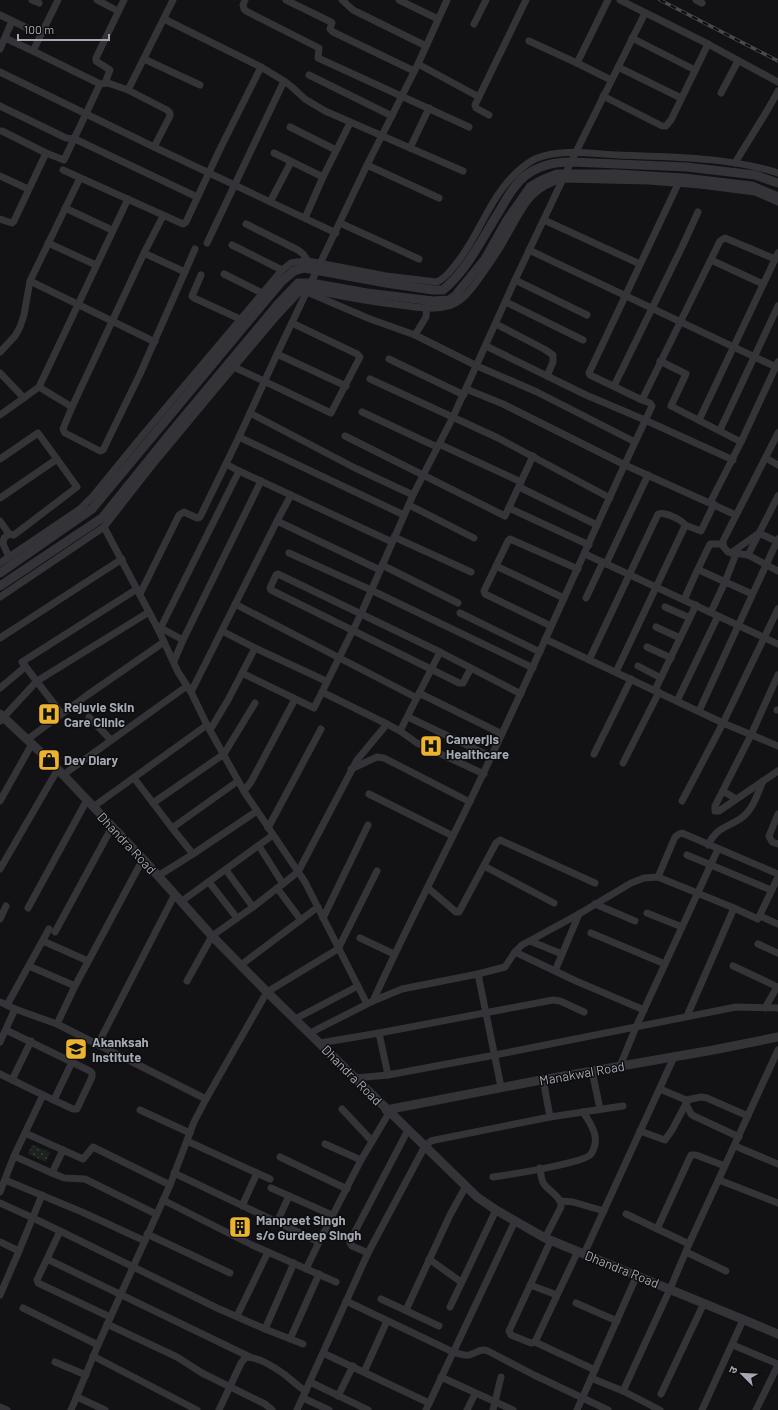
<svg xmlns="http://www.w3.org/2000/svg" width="778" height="1410" font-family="Barlow,'Noto Sans Devanagari',sans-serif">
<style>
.green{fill:url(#green-dots)}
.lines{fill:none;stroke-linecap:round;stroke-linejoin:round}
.minor{stroke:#333338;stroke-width:7}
.tertiary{stroke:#333338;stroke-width:9}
.rail-casing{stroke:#48494f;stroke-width:3.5}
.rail{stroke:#0d0d0e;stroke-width:2;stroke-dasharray:6;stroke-linecap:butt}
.labels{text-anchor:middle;stroke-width:3;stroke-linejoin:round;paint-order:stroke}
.poi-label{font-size:13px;font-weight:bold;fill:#a3a8b3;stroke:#0d0d0e;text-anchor:start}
.street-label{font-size:13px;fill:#a3a8b3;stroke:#0d0d0e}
</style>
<defs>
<pattern id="green-dots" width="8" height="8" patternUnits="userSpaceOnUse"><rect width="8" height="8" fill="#1c231d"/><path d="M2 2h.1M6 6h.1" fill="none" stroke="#3a403b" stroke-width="1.8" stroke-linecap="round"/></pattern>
</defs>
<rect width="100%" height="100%" fill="#121113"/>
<path class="green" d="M32,1145L50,1152L46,1162L28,1154Z"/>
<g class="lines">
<g class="minor">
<path d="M32,0L39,3"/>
<path d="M58,0L33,51L100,84L108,83L128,90"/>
<path d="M97,0L118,11"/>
<path d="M245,0L243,5L244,9L246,11L319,48L318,58L469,127"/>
<path d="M286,0L331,22L332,23L330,29L333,32L414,71"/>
<path d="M342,0L353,10L426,46"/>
<path d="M399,0L438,19"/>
<path d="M608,0L577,63L611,80"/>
<path d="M620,0L708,44L778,82"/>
<path d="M696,0L702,3"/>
<path d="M0,15L27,28"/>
<path d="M164,19L261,67L284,81L207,243"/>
<path d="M474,24L486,0"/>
<path d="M5,38L33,51"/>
<path d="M632,38L695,70"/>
<path d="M529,41L577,63"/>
<path d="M0,49L12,21"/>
<path d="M144,59L200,85"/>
<path d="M418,64L479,97"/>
<path d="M618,67L681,98"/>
<path d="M0,72L154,147L336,233"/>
<path d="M309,75L392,116"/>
<path d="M284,81L292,87L305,99L325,111L463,171"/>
<path d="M105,83L110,70L96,61V58L124,0"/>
<path d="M721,93L738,61"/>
<path d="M603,96L662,126H666L671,120L708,44"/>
<path d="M0,106L66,138L75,139L197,197"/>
<path d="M489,115L476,108L475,105L526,0"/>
<path d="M290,127L336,150"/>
<path d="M0,131H2L46,153L64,160L100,84"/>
<path d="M154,147L170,116V113L167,110L128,90L173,0"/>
<path d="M410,148L429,108"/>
<path d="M274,153L323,177"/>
<path d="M735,163C749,139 765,116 778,91"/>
<path d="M367,165L439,198"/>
<path d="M63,170L183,224L186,222L219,151L261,67"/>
<path d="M0,176L28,189"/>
<path d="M270,202L291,162"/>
<path d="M65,208L112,230"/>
<path d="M163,216L144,253L72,407L63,429L65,433L100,451L103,450L140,374L195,249"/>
<path d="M305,218L323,177L350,123"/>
<path d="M0,219L12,223L14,221L46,153"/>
<path d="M544,220L640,264"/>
<path d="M340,223L419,259"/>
<path d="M246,224L298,250L303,254L308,261"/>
<path d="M48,243L96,265"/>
<path d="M232,245L282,270"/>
<path d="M529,250L776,367"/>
<path d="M144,253L185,272"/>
<path d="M711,260L763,284"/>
<path d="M224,274L262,293"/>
<path d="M201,275L192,296L194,298L240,319"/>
<path d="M515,280L587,315"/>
<path d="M30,281L155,342"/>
<path d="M307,292L370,319L415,335L477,366L537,392L635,442"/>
<path d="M506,302L583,340"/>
<path d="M496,324L544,349L553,355V362L547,376"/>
<path d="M415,335L426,317L427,304"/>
<path d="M486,346L586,395L645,420L733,460"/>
<path d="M0,352L15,336L20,327L24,315L30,281L80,178"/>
<path d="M277,354L346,386"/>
<path d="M389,359L464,395"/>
<path d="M660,361L686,374L671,406L741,442"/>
<path d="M234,367L331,413L360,357L357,354L292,323"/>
<path d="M0,373L24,398"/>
<path d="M370,379L498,438L610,498"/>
<path d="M614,386L682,247L698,212"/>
<path d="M39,387L72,407"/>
<path d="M466,389L503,404L625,465L736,515"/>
<path d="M642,400L590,375L589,373L678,184"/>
<path d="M362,412L437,447"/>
<path d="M250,413L355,468L413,495"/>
<path d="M0,415L39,387L128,199"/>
<path d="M699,420L778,253"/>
<path d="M720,430L778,306"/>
<path d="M345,436L505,516L533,456"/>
<path d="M239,437L404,515"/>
<path d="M439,444L521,482"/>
<path d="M766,458L778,465"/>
<path d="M0,459L38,433L57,459L0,498"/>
<path d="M239,471L392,542"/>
<path d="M519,487L597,525"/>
<path d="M778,496L748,555L778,571"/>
<path d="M710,503L741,442L778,362"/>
<path d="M409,505L474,538"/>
<path d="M509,508L589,545"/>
<path d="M0,521L9,534L4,538L3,544L9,557"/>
<path d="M277,521L291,495"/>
<path d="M685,525L701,531L714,504"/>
<path d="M104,527L159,631L178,672L191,692L207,725L245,793L305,882L367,1004"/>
<path d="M9,534L14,535L77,487L57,459"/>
<path d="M394,537L471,572"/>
<path d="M289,553L371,590L533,668"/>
<path d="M731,553L759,533L778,542"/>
<path d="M585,554L778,644"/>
<path d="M748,555L728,552L723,546V541L778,433"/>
<path d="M0,563L80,509L93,496L142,436L282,270L291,263L297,262L308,261L386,276L437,282C446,278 450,271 456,264C475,241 484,213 502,189C510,178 523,165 535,159C561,148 593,154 619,155C671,157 729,157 778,173"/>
<path d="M606,564L648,475"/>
<path d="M382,565L458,603"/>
<path d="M496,566L564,598"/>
<path d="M697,571L710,544H723"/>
<path d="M140,594L179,515L184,512L197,518H198L200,517L239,437L277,354L367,165L418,64L447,0"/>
<path d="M0,597L104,527L150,468L213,392L277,316L302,289L305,288C333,295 363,300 392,304C410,306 431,311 449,306C462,302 470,291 478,280C488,266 498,252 506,237C522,210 529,187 563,179L648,181L700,185L755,192L778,202"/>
<path d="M586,598L603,562"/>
<path d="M684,600L696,573L699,570L752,594"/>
<path d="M235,604L417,698"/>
<path d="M665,607L690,618"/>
<path d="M711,612L725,582L736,554"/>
<path d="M460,613L540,652"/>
<path d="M551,626L485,594L484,591L508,541L510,539L578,569"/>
<path d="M656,627L680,638"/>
<path d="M161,628L183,640L261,481"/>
<path d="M159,631L239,471L226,464"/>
<path d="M222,631L255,648L326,681"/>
<path d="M0,638L122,559"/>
<path d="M545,639L723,723L778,746"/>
<path d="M647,647L671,658"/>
<path d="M440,652L278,574L276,575L270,588L271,590L459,683H463L471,668"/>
<path d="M589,660L658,514C665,512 681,519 685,525L684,528L616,672"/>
<path d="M174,661L183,640"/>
<path d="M638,666L661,678"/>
<path d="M242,673L314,708L361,614L413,495L453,417L515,280L571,162L645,13"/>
<path d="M778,675L751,735L715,806V811H719L778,771"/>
<path d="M0,688L25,667"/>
<path d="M655,690L696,605"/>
<path d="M191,692L277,521L380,570"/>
<path d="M322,692L387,724L400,731L440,652L521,694"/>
<path d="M419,693L502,734"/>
<path d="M677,701L718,616"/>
<path d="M777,710H778"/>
<path d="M699,711L778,539"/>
<path d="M61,713L22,662L137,589"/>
<path d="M89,717L111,740"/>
<path d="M408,717L492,757"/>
<path d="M0,721L37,681L149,612"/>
<path d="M210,730L228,700L255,648"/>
<path d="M400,731L417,743L484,774"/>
<path d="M28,739L86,696L164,642"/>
<path d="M594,754L631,679"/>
<path d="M623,763L659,692"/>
<path d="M351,769L377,757L384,758L470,802"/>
<path d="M63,775L187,686"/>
<path d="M134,778L172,828L238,781"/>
<path d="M244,791L251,782L295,699"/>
<path d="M723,791L736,799"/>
<path d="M369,794L453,836"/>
<path d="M0,801L32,744"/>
<path d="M682,801L723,723L778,609"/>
<path d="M153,803L224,754L255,703"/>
<path d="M93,807L207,725"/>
<path d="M778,814L769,836L772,842L778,844"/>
<path d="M172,828L193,854"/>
<path d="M268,828L321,729"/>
<path d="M708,845C719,823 732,828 746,814C755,805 758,792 763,781"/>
<path d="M259,846L283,884"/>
<path d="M687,855L771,890"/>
<path d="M484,866L554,903"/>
<path d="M0,869L58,769"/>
<path d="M226,870L253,907"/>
<path d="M158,876L193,854L257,811"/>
<path d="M658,877L675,837L679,834L682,833L778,874"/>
<path d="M209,882L237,918"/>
<path d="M277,888L301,920"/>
<path d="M428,888L456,912H459L496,843L500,840L595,883"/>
<path d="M182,901L273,835"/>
<path d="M595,904L635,921"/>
<path d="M28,908L87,800"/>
<path d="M734,908L758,919L778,877"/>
<path d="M647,913L682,927"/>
<path d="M760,916L778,924"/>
<path d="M323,918L368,825"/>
<path d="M0,919L6,906"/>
<path d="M55,932L112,827"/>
<path d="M591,933L665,964"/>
<path d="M360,938L394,954"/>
<path d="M43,941L88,961"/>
<path d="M530,941L562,954"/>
<path d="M758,944L778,953"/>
<path d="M515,952L576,981L644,1010"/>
<path d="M241,965L318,907"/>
<path d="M29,966L75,986"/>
<path d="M733,966L778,987"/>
<path d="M555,971L579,914"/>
<path d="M478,974L505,967L515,952L522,945L579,914L631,883L644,878L658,877L734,908L687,1016"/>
<path d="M187,981L212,936L253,907L298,872L357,760L387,724"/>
<path d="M373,1001C410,919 453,839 491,757C546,641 597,522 652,406L650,403L642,400L720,241L725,238L775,259"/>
<path d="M0,1002L15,1009L0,1042"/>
<path d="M7,1005L49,929"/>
<path d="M765,1008L777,987"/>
<path d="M15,1009L57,1024L206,1099"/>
<path d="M295,1019L358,986"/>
<path d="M57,1024L75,986L143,859"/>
<path d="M6,1030L90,1071L92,1073V1077L77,1109H73L43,1095"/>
<path d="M310,1033L373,1001L402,989L478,974L501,1087"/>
<path d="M320,1043L379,1033"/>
<path d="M98,1044L175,894"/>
<path d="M620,1066L636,1027L718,849"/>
<path d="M592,1071L600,1109"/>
<path d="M0,1074L43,1095L14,1156L0,1192"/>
<path d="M388,1075L379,1033L553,1000L560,1001L584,1012"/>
<path d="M355,1078L388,1075L495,1055L736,1007L778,1008"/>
<path d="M543,1079L550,1117"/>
<path d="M12,1080L31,1041"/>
<path d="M660,1089L686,1100L701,1097L707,1098L748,1116"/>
<path d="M54,1100L72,1062"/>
<path d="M686,1104L691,1114L694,1116L739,1137"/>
<path d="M342,1109L372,1141"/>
<path d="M140,1110L190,1133"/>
<path d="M640,1131L665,1140L672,1130L688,1100"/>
<path d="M187,1141L270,1179"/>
<path d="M325,1144L361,1160"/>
<path d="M735,1146L778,1164"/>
<path d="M63,1150L83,1159L93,1147L170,1185"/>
<path d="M14,1156L52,1173L63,1150L25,1133"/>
<path d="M280,1157L347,1189"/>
<path d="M540,1168C541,1174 541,1180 544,1184C549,1191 562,1197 561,1207L545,1238"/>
<path d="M52,1173L64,1178L85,1179L156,1214"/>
<path d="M174,1173L319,1242L361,1160L389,1113"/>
<path d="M493,1177C508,1175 585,1163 591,1154C601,1139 592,1125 583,1112"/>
<path d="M5,1180L82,1212L145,1241"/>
<path d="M719,1180L778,1203"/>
<path d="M271,1188L332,1215"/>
<path d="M163,1200L252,1245L336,1282"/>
<path d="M561,1201L573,1202L604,1211"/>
<path d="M0,1203L33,1218L60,1231"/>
<path d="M242,1206L257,1173"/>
<path d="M626,1214L689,1244"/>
<path d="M277,1222L289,1196"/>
<path d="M657,1229L691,1155H696L725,1166"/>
<path d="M147,1234L230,1273"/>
<path d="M551,1240L509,1331L511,1335L531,1343L535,1342L578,1251"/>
<path d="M0,1242L19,1251L0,1295"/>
<path d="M19,1251L42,1195"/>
<path d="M686,1252L726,1271"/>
<path d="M368,1253L352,1246L350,1243V1241L408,1130"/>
<path d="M584,1254L674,1057"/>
<path d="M47,1259L37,1280L38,1283L110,1317"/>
<path d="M429,1259L461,1282"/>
<path d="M294,1263L265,1329L303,1344"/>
<path d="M306,1269L319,1242"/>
<path d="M530,1285L557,1295"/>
<path d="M381,1299L439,1326"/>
<path d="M346,1301L453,1352C458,1353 463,1356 469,1355C477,1353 480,1348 488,1351L534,1375L608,1410"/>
<path d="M576,1303L617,1321"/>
<path d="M450,1307L496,1210"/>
<path d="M23,1308L98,1345"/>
<path d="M406,1310L450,1215L466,1186"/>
<path d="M237,1316L268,1252"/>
<path d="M107,1324L177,1357L202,1373L265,1404L272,1410"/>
<path d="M290,1339L319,1274"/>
<path d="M535,1342L595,1370"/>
<path d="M733,1345L778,1364"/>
<path d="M323,1353L429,1403"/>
<path d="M93,1356L197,1410"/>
<path d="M250,1357L47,1259L60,1231L217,1308L265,1329"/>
<path d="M55,1362L86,1375"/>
<path d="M364,1372L387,1321"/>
<path d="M441,1377L513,1410"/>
<path d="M591,1378L623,1391L660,1410"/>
<path d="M310,1382L368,1410"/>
<path d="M623,1391L670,1289L689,1244L778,1050"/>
<path d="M661,1394L704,1303"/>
<path d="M338,1396L353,1366"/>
<path d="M77,1397L105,1410"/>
<path d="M303,1398L329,1410"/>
<path d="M0,1407L7,1410"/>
<path d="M71,1410L98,1345L170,1185L194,1122L206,1099L267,992L338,949L377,871"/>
<path d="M219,1410L241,1363L246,1357C258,1357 274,1367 284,1374C292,1380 297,1386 306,1391"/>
<path d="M297,1410L368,1253L425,1146L431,1141L435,1140L550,1117L623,1106"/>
<path d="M426,1410L515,1221"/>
<path d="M467,1410L475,1394"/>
<path d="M493,1410L501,1377"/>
<path d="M577,1410L637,1275"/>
<path d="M702,1410L743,1320"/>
<path d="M756,1410L778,1365"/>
</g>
<g class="tertiary">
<path d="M0,573L92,509L281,282L294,271L304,268L386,283L433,290H443C468,269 483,237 500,210C507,198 514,185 525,176C539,165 554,162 571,162L687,167L755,175L778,183"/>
<path d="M0,586L102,518L168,436L279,303L298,283H311L367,293L433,301L449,300L455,296L485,259L507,220L530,187L542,180L557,174H617L684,178L752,186L778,197"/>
<path d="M0,714L49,760L143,859L212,936L267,992L477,1197L496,1210L545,1238L778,1334"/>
<path d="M386,1110L541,1080L713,1050L778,1037"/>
</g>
<g class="rail-casing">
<path id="rail" d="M660,0L778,61"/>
</g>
<use href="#rail" class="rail"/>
</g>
<defs>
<g id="hospital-square" transform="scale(1.15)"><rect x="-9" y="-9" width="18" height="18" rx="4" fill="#ecb331" stroke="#0d0d0e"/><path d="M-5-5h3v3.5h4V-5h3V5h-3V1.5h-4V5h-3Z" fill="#111"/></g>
<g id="shop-square" transform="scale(1.15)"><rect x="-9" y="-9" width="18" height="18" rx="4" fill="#ecb331" stroke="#0d0d0e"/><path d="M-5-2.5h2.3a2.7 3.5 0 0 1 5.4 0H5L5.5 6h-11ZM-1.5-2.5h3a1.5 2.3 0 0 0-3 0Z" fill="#111"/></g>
<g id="school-square" transform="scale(1.15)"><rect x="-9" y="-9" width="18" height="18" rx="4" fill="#ecb331" stroke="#0d0d0e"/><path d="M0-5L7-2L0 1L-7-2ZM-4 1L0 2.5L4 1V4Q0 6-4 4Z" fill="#111"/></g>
<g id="building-square" transform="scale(1.15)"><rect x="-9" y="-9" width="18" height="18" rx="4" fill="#ecb331" stroke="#0d0d0e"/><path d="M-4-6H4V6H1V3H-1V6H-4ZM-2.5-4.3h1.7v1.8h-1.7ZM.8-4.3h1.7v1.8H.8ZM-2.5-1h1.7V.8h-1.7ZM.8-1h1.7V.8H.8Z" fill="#111"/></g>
</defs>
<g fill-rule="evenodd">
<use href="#hospital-square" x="49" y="714"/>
<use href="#hospital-square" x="431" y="746"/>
<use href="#shop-square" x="49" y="760"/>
<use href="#school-square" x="76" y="1049"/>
<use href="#building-square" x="240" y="1227"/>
</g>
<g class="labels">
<g class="poi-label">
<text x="64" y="712">Rejuvie Skin<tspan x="64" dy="15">Care Clinic</tspan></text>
<text x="446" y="744">Canverjis<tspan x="446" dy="15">Healthcare</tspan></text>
<text x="64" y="765">Dev Diary</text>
<text x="92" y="1047">Akanksah<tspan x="92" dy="15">Institute</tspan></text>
<text x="256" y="1225">Manpreet Singh<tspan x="256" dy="15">s/o Gurdeep Singh</tspan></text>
</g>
<g class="street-label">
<text transform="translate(127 843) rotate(47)" y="5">Dhandra Road</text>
<text transform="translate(582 1073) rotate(-10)" y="5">Manakwal Road</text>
<text transform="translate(352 1075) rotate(45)" y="5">Dhandra Road</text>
<text transform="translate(622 1269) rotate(22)" y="5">Dhandra Road</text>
</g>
</g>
<g transform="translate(742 1374) rotate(294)" stroke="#0d0d0e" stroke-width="3" paint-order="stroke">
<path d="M0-3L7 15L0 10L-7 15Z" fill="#a3a8b3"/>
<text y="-6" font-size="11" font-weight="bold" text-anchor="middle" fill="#a3a8b3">उ</text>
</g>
<path d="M18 34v6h91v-6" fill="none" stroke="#a3a8b3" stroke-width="2"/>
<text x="24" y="34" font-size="12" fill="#a3a8b3" stroke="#0d0d0e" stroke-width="3" paint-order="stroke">100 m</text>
</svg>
